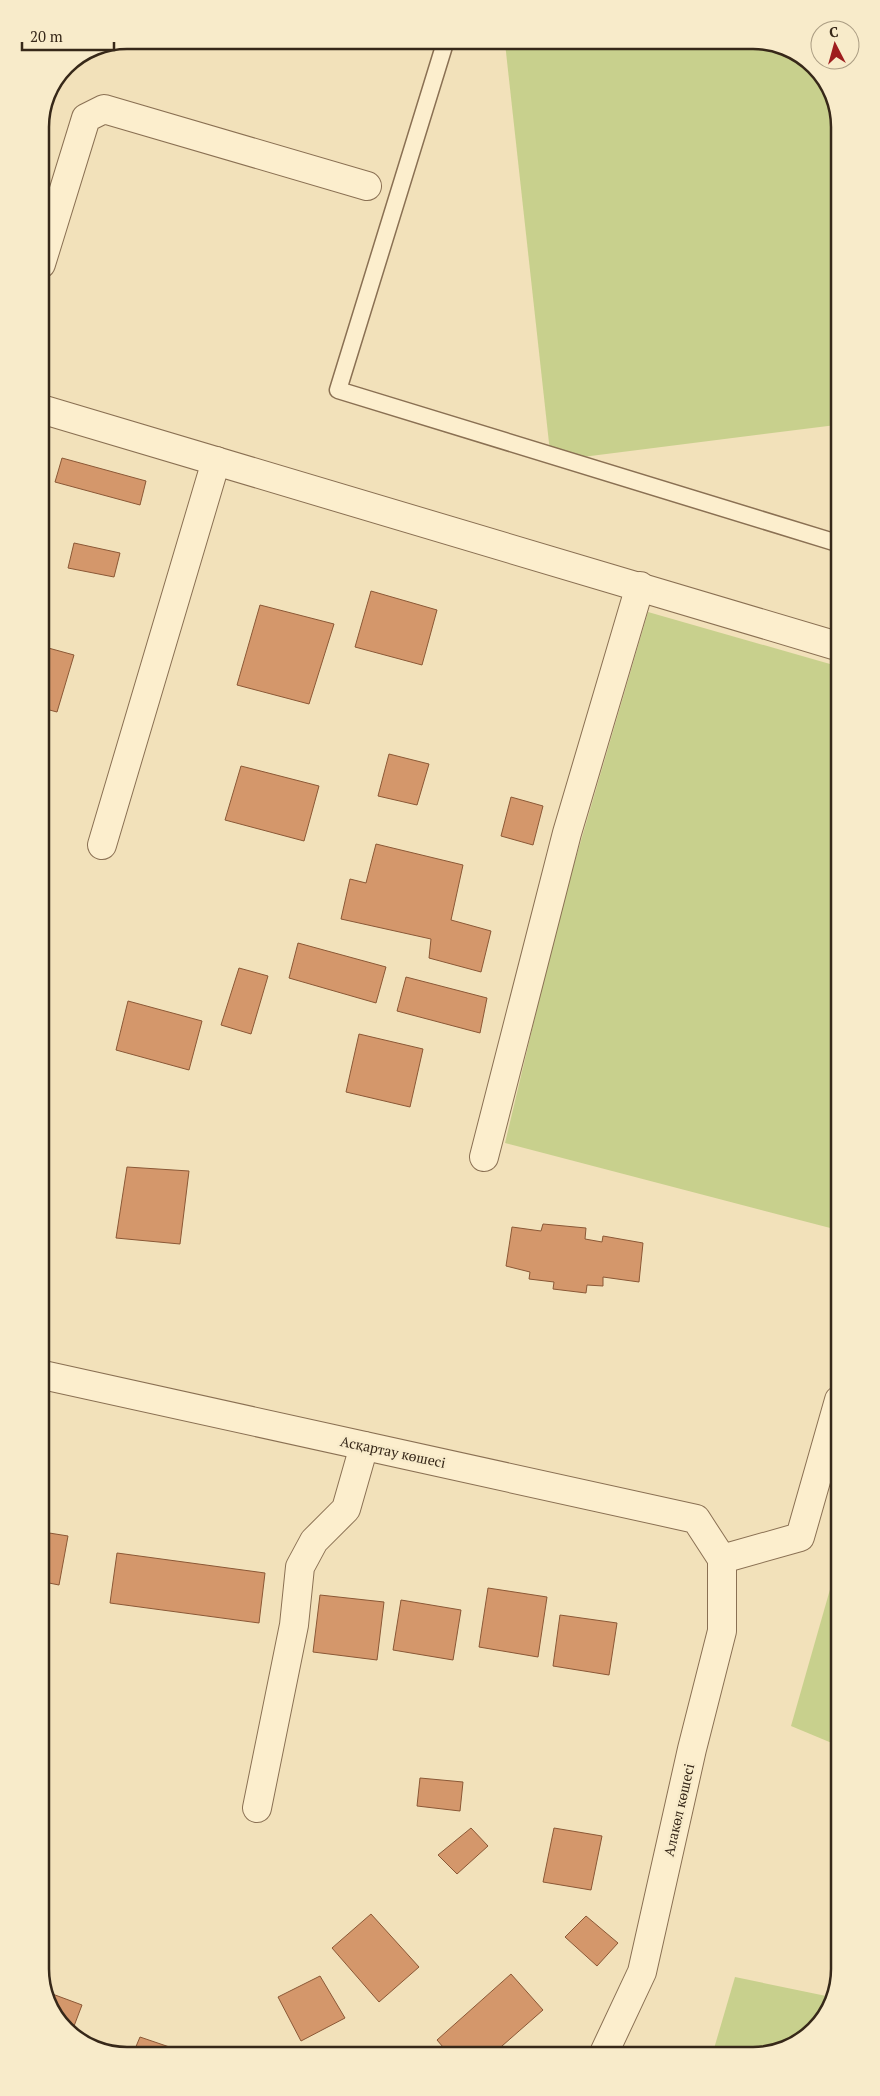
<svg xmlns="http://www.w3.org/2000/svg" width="880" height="2096" font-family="'PT Serif',serif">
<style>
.green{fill:#c8d08d}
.building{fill:#d4976b;stroke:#8b5836}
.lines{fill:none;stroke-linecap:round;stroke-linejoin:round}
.service-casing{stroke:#8a7053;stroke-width:19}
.minor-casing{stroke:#8a7053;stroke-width:30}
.service{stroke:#fceecd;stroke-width:16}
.minor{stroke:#fceecd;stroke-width:28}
.labels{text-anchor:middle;stroke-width:5;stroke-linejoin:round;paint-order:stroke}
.street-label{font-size:14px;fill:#372819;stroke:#f8ebca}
.rim{fill:none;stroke:#372819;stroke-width:2.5}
</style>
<rect width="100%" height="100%" fill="#f2e1ba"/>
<g class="green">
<path d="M759,40L806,58L835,99L836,425L551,461L505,43Z"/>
<path d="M648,612L837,666L838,1230L505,1143L560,912Z"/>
<path d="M839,1558V1746L791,1726Z"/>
<path d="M735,1977L831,1997L822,2022L781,2051L713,2052Z"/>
</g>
<g class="building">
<path d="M62,458L146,481L140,505L55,482Z"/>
<path d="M74,543L120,553L114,577L68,568Z"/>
<path d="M371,591L437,610L422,665L355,647Z"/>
<path d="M260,605L334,624L309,704L237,685Z"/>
<path d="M41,646L74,655L57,712L42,708Z"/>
<path d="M389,754L429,764L417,805L378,796Z"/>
<path d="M241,766L319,786L304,841L225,820Z"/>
<path d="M511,797L543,806L533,845L501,836Z"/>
<path d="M376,844L463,865L451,920L491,931L481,972L429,958L431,939L341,919L350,879L366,883Z"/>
<path d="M298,943L386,967L376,1003L289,978Z"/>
<path d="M239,968L268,976L251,1034L221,1025Z"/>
<path d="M406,977L487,998L480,1033L397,1011Z"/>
<path d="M128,1001L202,1021L189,1070L116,1050Z"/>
<path d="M359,1034L423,1049L410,1107L346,1092Z"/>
<path d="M127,1167L189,1171L180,1244L116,1238Z"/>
<path d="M543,1224L586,1228L585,1239L602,1242L603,1236L643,1243L639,1282L603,1277V1286L587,1285L586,1293L553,1289L554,1282L529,1279L530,1272L506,1266L512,1227L541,1231Z"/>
<path d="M43,1532L68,1536L59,1585L44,1582Z"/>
<path d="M117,1553L265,1573L259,1623L110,1603Z"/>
<path d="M488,1588L547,1597L538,1657L479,1647Z"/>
<path d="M320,1595L384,1602L377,1660L313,1652Z"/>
<path d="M401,1600L461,1610L453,1660L393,1650Z"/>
<path d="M560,1615L617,1623L609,1675L553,1666Z"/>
<path d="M420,1778L463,1782L460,1811L417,1806Z"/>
<path d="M471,1828L488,1846L457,1874L438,1855Z"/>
<path d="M554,1828L602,1836L591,1890L543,1882Z"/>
<path d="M371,1914L419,1967L379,2002L332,1948Z"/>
<path d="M586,1916L618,1943L597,1966L565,1937Z"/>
<path d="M511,1974L543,2010L494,2053L449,2054L437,2040Z"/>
<path d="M320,1976L345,2018L301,2041L278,1997Z"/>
<path d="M47,1992L82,2005L71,2034L45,1998Z"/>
<path d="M140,2037L190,2054L132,2056Z"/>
</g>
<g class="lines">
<g class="service-casing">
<path id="service" d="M445,43L338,390L837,543"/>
</g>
<g class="minor-casing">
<g id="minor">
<path d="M41,264L86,118L104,109L367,186"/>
<path d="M41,409L837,646"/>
<path d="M102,845L216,461"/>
<path d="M484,1157L567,833L640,586"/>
<path d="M43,1375L696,1519L722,1559"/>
<path d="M722,1559L800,1537L839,1400"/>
<path d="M257,1808L294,1625L300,1567L314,1541L346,1509L364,1446"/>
<path d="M604,2053L642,1972L692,1749L722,1631V1559"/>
</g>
</g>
<use href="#service" class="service"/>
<use href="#minor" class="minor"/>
</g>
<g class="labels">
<g class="street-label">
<text transform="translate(393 1452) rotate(12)" y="5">Асқартау көшесі</text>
<text transform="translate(679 1810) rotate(-77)" y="5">Алакөл көшесі</text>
</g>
</g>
<path d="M0 0H880V2096H0ZM127 49H753A78 78 0 0 1 831 127V1969A78 78 0 0 1 753 2047H127A78 78 0 0 1 49 1969V127A78 78 0 0 1 127 49Z" fill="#f8ebca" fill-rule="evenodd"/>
<path class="rim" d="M127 49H753A78 78 0 0 1 831 127V1969A78 78 0 0 1 753 2047H127A78 78 0 0 1 49 1969V127A78 78 0 0 1 127 49Z"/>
<g transform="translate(835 45) rotate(354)"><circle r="24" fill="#f8ebca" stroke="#ab9d83"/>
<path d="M0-4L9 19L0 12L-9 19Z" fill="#9e1d1e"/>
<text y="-8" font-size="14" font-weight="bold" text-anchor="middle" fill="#372819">С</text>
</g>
<path d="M22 42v8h92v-8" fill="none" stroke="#372819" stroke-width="2.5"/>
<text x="30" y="42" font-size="15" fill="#372819" stroke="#f8ebca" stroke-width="4" paint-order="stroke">20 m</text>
</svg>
